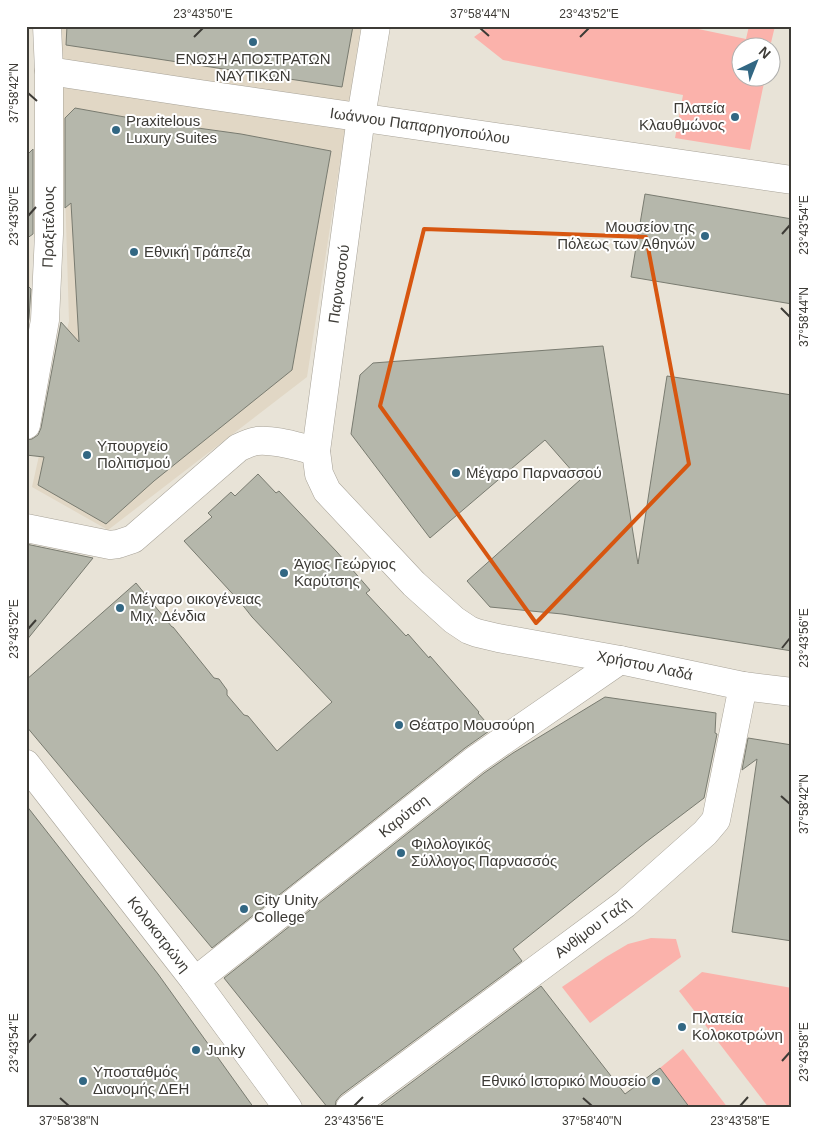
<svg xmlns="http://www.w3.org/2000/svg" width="818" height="1134" font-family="Helvetica,sans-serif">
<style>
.built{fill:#e1d7c5}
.green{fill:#fbb2ab}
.building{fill:#b5b7ab;stroke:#797b70}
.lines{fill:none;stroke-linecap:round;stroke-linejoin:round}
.minor-casing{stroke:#a8a398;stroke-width:29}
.minor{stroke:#fff;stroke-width:28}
.marked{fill:none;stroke:#d75610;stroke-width:4;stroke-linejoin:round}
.ticks{fill:none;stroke:#3d3b36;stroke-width:2}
.poi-dot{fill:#326783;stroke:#fff;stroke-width:2}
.labels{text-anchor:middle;stroke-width:4;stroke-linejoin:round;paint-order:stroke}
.poi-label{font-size:15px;fill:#3d3b36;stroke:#fff;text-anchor:start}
.street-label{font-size:15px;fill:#3d3b36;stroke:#fff}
.neatline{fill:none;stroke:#3d3b36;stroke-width:2}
.ticks-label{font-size:12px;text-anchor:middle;fill:#3d3b36}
</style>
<rect width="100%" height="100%" fill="#e8e3d7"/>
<g class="built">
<path d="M26,26L30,300L26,326Z"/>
<path d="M60,26H361L307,377L108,530L32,487L69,321Z"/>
</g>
<g class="green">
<path d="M489,26H684L746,39L749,26H775L770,47L740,48V78H765L750,150L675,138L683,95L503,60L474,37Z"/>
<path d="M651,938L676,939L681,957L590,1023L562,987L606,957L628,944Z"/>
<path d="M702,972L792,988V1108H769L679,991Z"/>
<path d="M683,1049L728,1108H690L660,1068Z"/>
</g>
<g class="building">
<path d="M67,26H353L342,87L66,45Z"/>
<path d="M75,108L147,121L241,134L331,151L292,370L154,481L106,524L38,485L44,457L26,455V440L32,439L38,435L41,428L61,322L79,342L71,203L65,208V118Z"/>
<path d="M33,149V234L26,239V156Z"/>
<path d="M645,194L792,219V304L631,277Z"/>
<path d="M26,284L31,289L29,318L26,336Z"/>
<path d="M603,346L638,564L667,376L792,395V651L562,614L490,607L467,581L580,480L545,440L430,538L351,434L360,375L373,363Z"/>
<path d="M258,474L276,493L279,491L337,552L370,590L366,593L406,636L408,634L429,658L430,656L479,712L478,713L492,729L465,748L212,948L26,726V680L136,583L172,627H173L214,678L219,679L227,690V695L244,715L248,716L277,751L308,723L332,702L252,617L241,603L184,541L212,517L208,513L231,492L235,496Z"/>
<path d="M26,544L93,558L26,641Z"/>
<path d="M605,697L716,713L715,733L717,734L704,798L646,842L513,949L522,961L341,1095L336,1101L335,1108H328L224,978L484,773L513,753Z"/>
<path d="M748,738L792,745V941L732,932L757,759L742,770Z"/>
<path d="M26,805L158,974L254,1108H26Z"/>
<path d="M541,986L625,1094L660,1068L690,1108H377Z"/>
</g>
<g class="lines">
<g class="minor-casing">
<g id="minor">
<path id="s1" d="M376,26L361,117L316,451L319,474L327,491L414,584L454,620L469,630L477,633L498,638L620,660L743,686L792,692"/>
<path id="s2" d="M49,71L200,94L792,180"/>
<path id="s3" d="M26,425L45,320L49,234V71L47,26"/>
<path d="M26,528L110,545L118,544L133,539L238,448C244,445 250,442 257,441C276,439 298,447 316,451"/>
<path id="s4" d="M26,764L195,981L288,1108"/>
<path id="s5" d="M195,981L475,760L620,660"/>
<path id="s6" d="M350,1108L625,904L705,833L716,820L743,686"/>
</g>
</g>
<use href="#minor" class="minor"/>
</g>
<path class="marked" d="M424,229L646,237L689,464L536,623L380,406Z"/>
<path class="ticks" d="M480,28L489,36M194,37L203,28M580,37L589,28M28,93L37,101M28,216L36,207M782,234L790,225M781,308L790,317M28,629L36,620M782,648L790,638M781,796L790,804M28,1043L36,1034M782,1061L790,1052M60,1098L69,1106M583,1098L592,1106M354,1106L363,1097M740,1106L748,1097"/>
<g class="poi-dot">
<circle cx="253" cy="42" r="5"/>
<circle cx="735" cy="117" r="5"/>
<circle cx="116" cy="130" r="5"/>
<circle cx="705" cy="236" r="5"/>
<circle cx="134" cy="252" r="5"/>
<circle cx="87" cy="455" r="5"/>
<circle cx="456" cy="473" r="5"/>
<circle cx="284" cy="573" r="5"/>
<circle cx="120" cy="608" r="5"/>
<circle cx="399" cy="725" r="5"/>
<circle cx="401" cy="853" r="5"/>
<circle cx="244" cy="909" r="5"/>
<circle cx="682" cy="1027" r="5"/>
<circle cx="196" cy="1050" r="5"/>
<circle cx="83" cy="1081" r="5"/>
<circle cx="656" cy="1081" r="5"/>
</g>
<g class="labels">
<g class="poi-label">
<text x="253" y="64" text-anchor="middle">ΕΝΩΣΗ ΑΠΟΣΤΡΑΤΩΝ<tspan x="253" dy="17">ΝΑΥΤΙΚΩΝ</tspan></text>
<text x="725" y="113" text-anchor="end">Πλατεία<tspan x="725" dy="17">Κλαυθμώνος</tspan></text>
<text x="126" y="126">Praxitelous<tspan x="126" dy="17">Luxury Suites</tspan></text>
<text x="695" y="232" text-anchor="end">Μουσείον της<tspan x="695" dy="17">Πόλεως των Αθηνών</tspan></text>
<text x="144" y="257">Εθνική Τράπεζα</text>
<text x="97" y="451">Υπουργείο<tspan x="97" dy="17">Πολιτισμού</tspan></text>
<text x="466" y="478">Μέγαρο Παρνασσού</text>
<text x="294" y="569">Άγιος Γεώργιος<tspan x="294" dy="17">Καρύτσης</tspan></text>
<text x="130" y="604">Μέγαρο οικογένειας<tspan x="130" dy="17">Μιχ. Δένδια</tspan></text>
<text x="409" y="730">Θέατρο Μουσούρη</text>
<text x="411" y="849">Φιλολογικός<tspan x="411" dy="17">Σύλλογος Παρνασσός</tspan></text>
<text x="254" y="905">City Unity<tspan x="254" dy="17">College</tspan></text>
<text x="692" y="1023">Πλατεία<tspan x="692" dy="17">Κολοκοτρώνη</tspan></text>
<text x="206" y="1055">Junky</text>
<text x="93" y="1077">Υποσταθμός<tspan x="93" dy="17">Διανομής ΔΕΗ</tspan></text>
<text x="646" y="1086" text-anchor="end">Εθνικό Ιστορικό Μουσείο</text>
</g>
<g class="street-label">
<text dy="5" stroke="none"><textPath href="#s2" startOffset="375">Ιωάννου Παπαρηγοπούλου</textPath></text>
<text dy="5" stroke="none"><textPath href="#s3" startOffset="200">Πραξιτέλους</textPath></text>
<text transform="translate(339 284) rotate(-82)" y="5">Παρνασσού</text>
<text dy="5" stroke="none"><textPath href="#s1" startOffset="850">Χρήστου Λαδά</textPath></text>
<text dy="5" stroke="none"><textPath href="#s5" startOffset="266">Καρύτση</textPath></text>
<text dy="5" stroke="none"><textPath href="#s6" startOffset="302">Ανθίμου Γαζή</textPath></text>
<text dy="5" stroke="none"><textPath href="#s4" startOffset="216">Κολοκοτρώνη</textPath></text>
</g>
</g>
<rect width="818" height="1134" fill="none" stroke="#ffffff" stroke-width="55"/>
<g transform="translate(756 62) rotate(43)"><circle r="24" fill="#ffffff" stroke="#b1b1af"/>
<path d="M0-4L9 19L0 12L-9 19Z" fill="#326783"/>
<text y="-8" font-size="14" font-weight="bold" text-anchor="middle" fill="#3d3b36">N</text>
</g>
<rect x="28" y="28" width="762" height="1078" class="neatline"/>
<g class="ticks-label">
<text x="203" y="18">23°43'50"E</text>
<text x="480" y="18">37°58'44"N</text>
<text x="589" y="18">23°43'52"E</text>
<text transform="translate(14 93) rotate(-90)" y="4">37°58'42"N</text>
<text transform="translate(14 216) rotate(-90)" y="4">23°43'50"E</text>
<text transform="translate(804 225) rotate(-90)" y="4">23°43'54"E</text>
<text transform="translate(804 317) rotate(-90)" y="4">37°58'44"N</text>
<text transform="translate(14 629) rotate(-90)" y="4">23°43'52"E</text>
<text transform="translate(804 638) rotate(-90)" y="4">23°43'56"E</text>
<text transform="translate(804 804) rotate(-90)" y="4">37°58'42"N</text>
<text transform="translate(14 1043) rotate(-90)" y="4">23°43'54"E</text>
<text transform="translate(804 1052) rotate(-90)" y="4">23°43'58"E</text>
<text x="69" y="1125">37°58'38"N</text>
<text x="354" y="1125">23°43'56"E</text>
<text x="592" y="1125">37°58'40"N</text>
<text x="740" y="1125">23°43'58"E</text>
</g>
</svg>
